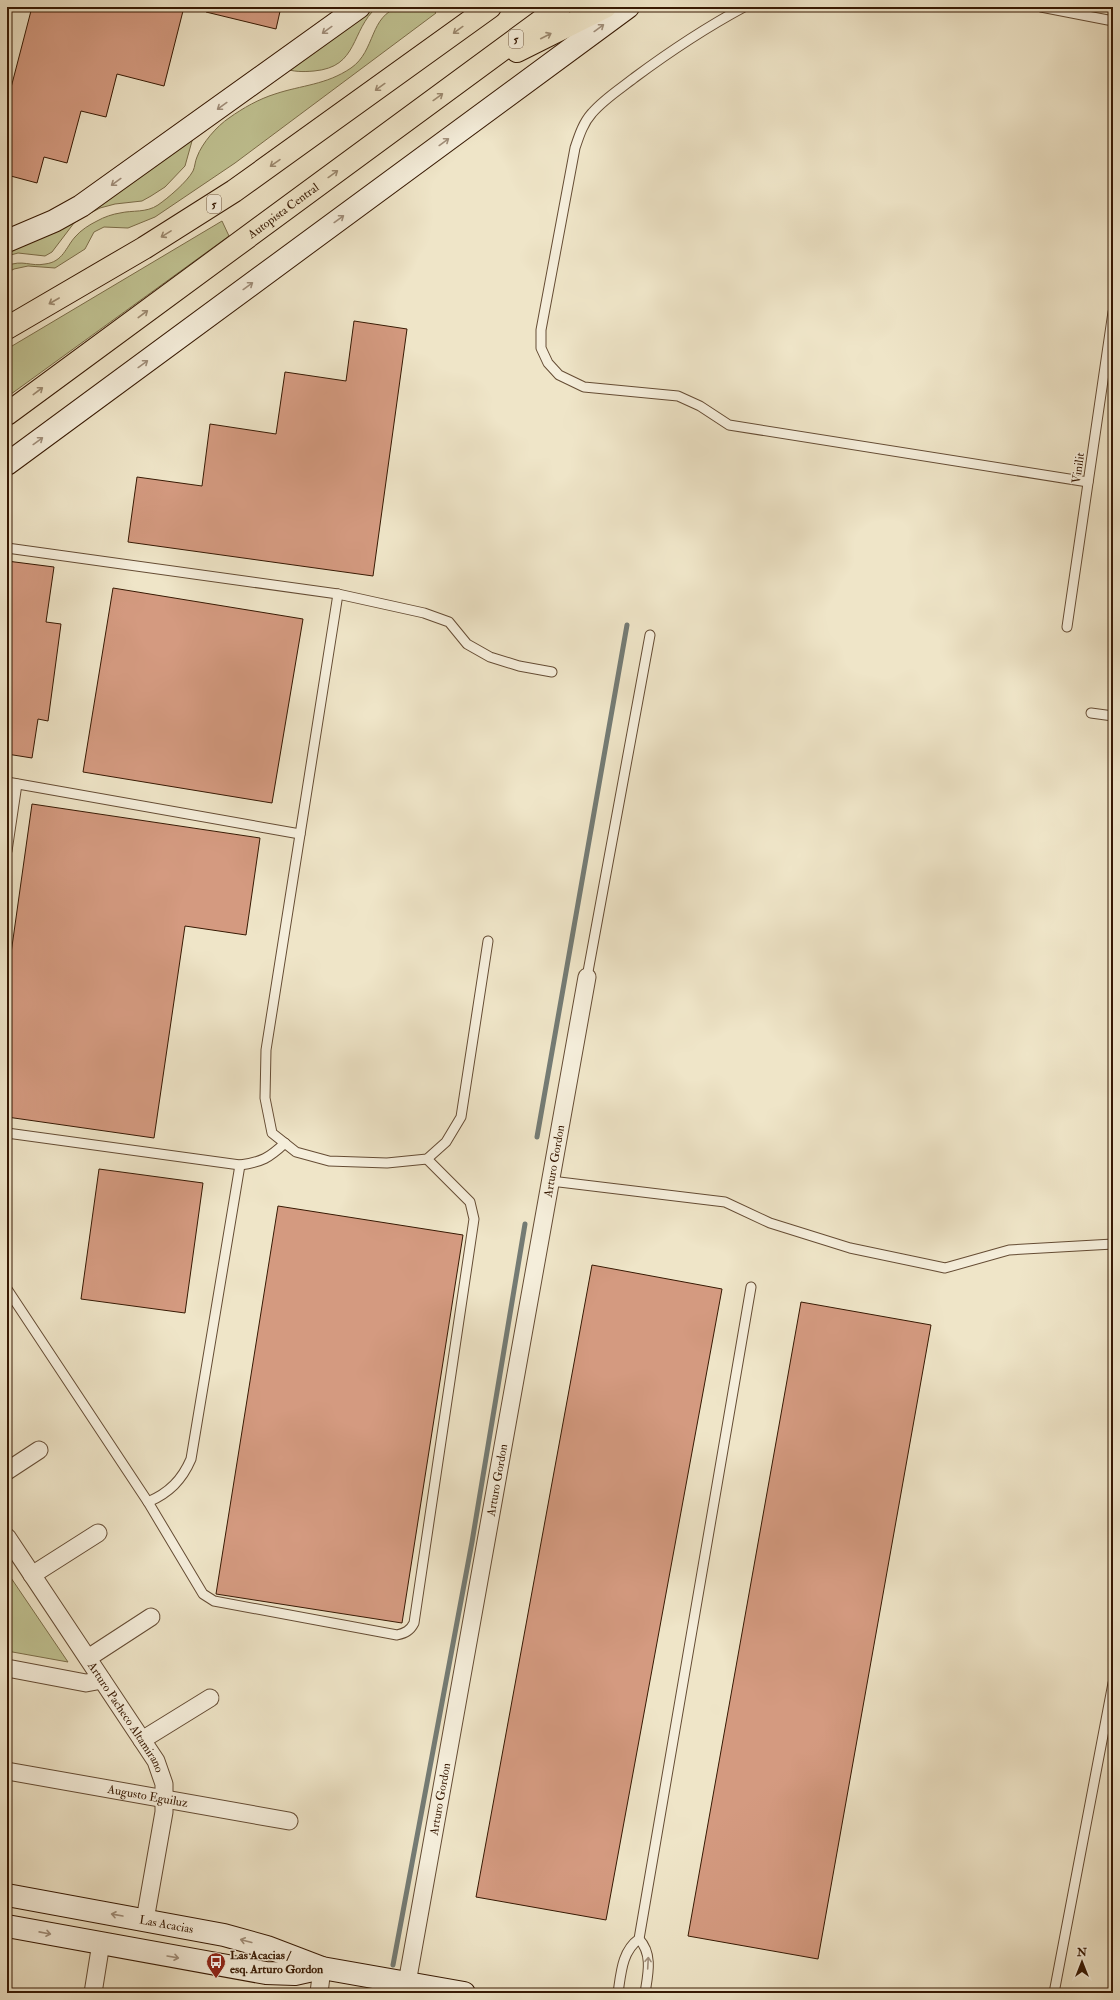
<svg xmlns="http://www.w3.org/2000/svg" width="1120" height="2000" font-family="'IM FELL Double Pica',serif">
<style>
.green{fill:#c0c292;stroke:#7c6e4a}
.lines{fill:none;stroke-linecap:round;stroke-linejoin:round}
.stream{stroke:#747b74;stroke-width:5}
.building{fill:#d49a80;stroke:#371903}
.lane-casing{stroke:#654c34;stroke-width:11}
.street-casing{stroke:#654c34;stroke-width:19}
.secondary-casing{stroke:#371903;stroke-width:24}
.highway-casing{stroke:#371903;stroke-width:24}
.lane{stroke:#f5eedb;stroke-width:9}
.street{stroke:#f5eedb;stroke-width:17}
.secondary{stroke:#f5eedb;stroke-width:22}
.highway{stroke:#efe5c8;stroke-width:22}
.oneway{stroke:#a08e7a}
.oneway2{stroke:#9c896f}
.labels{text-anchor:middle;stroke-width:3;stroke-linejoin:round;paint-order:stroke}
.shield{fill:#f5eedb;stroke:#705944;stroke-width:1}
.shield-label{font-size:11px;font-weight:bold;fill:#371903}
.street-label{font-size:12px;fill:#371903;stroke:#f5eedb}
.poi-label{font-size:12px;font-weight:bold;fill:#371903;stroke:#f5eedb;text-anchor:start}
</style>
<rect width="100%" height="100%" fill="#efe5c8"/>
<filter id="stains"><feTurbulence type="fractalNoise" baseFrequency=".005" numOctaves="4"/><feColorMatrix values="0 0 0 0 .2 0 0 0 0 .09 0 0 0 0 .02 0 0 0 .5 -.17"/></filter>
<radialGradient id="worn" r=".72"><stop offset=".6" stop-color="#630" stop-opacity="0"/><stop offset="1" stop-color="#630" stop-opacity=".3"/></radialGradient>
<g class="green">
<path d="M368,7H377C350,31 359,67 314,71C303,72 293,72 283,68Z"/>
<path d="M400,7H431L436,13L235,163L155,217L128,228L104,227L94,232L85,249L55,268L28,266L14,269L7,273V266C22,259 31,267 45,264C63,262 66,247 75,237C81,230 89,225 97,221C104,217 113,214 120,213C133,210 146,213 158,205C168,198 187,182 193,171C195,167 195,161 197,157C202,143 217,126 229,118C243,108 259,99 275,94C302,85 326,85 351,68C376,51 369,15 400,7Z"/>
<path d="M196,134L192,141L185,166L165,187L151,196L142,201L115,204L100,208L85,216L74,223L52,252L45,256L18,253L7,256V250Z"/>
<path d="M222,221L229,236L7,397V349Z"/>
<path d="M7,1572L68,1662L7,1651Z"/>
</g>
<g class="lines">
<g class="stream">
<path d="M537,1137L627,625"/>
<path d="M393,1965L472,1542L525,1224"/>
</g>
</g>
<g class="building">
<path d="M32,7H184L164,86L117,74L106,117L81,111L67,163L44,157L37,183L7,175V103Z"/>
<path d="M206,7H281L276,29L206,12Z"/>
<path d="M354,321L407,329L373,576L128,542L137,477L202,486L210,424L276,434L285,372L346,381Z"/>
<path d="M7,561L54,567L46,622L61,624L48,721L38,719L32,758L7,754Z"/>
<path d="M113,588L303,619L272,803L83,772Z"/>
<path d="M32,804L260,838L246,935L185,926L154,1138L7,1117V982Z"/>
<path d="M99,1169L203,1183L185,1313L81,1299Z"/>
<path d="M278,1206L463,1235L402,1623L216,1594Z"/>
<path d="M592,1265L722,1289L606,1920L476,1897Z"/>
<path d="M801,1302L931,1325L818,1959L688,1936Z"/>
</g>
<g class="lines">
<g class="lane-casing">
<g id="lane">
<path d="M744,7C705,28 669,52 634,78C620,89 604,99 592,113C583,123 579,136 575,148L541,330V348L548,363L559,375L584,387L678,396L700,406L729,425L1088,482"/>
<path d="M1041,7L1113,21"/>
<path d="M7,548L338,594L424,613L449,622L467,644L490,657L519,666L552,672"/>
<path d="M338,594L266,1050L265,1098L272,1133L296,1152L329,1161L387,1163L427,1159L446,1142L461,1117L488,941"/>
<path d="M1067,627L1113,312"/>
<path d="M1091,713L1113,716"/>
<path d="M7,782L300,834"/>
<path d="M7,851L17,784"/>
<path d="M587,977L650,635"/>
<path d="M7,1133L240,1165C262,1162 269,1158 285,1143"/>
<path d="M551,1181L725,1202L770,1223L850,1248L945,1268L1009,1250L1113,1244"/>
<path d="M7,1289L148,1502L203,1594L214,1601L397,1635C405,1633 410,1631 414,1623L474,1219L470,1202L427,1159"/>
<path d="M148,1502C169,1493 182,1480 191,1459L240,1165"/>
<path d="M639,1939C653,1954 648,1974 645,1993"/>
<path d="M618,1993C621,1973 622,1951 639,1939L751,1287"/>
<path d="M1054,1993L1113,1683"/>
</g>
</g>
<g class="street-casing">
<g id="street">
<path d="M7,1471L39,1450"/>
<path id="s1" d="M7,1537L156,1761L164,1784V1812L145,1920"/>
<path d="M32,1575L98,1533"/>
<path d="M88,1658L151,1617"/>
<path d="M7,1668L86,1683L102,1680"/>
<path d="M142,1740L210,1698"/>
<path id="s2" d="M7,1771L289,1821"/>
<path id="s3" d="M407,1983L587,977"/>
<path d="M93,1993L101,1943"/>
<path d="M319,1993L322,1968"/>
</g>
</g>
<g class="secondary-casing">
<g id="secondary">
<path d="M7,241L54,221L81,206L359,7"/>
<path d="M7,464L628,7"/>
<path id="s4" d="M7,1895L224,1935L267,1947L322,1968L464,1993"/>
<path d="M7,1926L266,1973L295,1974L322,1968"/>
</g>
</g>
<g class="highway-casing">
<g id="highway">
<path d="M517,51L605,7"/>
<path d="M7,328L144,248L234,191L490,7"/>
<path id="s5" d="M7,414L560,7"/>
</g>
</g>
<use href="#lane" class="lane"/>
<use href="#street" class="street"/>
<use href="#secondary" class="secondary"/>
<use href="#highway" class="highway"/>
</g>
<defs><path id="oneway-shaft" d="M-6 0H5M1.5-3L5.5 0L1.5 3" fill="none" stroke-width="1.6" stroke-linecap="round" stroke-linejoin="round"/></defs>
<g class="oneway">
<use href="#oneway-shaft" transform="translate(599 28) rotate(-36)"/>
<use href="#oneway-shaft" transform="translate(327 30) rotate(144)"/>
<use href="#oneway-shaft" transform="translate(222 106) rotate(144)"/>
<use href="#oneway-shaft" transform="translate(444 142) rotate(-36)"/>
<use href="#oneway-shaft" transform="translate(116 182) rotate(144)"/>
<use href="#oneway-shaft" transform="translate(339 219) rotate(-36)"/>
<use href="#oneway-shaft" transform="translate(248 286) rotate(-36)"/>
<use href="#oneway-shaft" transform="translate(143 364) rotate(-36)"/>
<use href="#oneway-shaft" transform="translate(38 441) rotate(-36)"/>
<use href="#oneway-shaft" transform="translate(117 1915) rotate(-170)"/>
<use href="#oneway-shaft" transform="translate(45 1933) rotate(11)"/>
<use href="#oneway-shaft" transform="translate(246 1941) rotate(-165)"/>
<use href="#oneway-shaft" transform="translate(173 1957) rotate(10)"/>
<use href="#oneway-shaft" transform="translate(648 1963) rotate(-87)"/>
</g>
<g class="oneway2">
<use href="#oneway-shaft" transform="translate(458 30) rotate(144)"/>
<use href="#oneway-shaft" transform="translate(546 36) rotate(-27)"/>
<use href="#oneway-shaft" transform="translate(380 87) rotate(144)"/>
<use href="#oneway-shaft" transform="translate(438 97) rotate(-36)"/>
<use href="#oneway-shaft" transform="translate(275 163) rotate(145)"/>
<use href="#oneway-shaft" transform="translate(333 174) rotate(-36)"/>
<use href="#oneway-shaft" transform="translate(166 234) rotate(148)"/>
<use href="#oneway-shaft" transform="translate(54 301) rotate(150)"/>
<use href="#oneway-shaft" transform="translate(143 314) rotate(-37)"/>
<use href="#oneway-shaft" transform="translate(38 391) rotate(-37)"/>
</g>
<defs>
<g id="bus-pin" transform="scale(1)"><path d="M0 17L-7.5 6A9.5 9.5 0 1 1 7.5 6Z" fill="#8f2418" stroke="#f5eedb"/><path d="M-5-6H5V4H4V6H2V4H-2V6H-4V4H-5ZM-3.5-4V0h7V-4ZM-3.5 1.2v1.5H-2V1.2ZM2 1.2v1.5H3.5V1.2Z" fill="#fff"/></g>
</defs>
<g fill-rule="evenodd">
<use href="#bus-pin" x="216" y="1962"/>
</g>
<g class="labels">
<g class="shield">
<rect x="509" y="30" width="14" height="18" rx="3"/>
<rect x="207" y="195" width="14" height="18" rx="3"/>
</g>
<g class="shield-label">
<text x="516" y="43">5</text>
<text x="214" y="208">5</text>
</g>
<g class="street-label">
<text dy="4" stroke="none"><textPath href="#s5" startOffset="343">Autopista Central</textPath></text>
<text transform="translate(1078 468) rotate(-82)" y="4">Vinilit</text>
<text dy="4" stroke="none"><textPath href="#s3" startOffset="835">Arturo Gordon</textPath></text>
<text dy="4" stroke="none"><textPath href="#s3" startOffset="511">Arturo Gordon</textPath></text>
<text dy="4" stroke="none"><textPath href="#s1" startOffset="216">Arturo Pacheco Altamirano</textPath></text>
<text dy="4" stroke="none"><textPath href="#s2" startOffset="143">Augusto Eguiluz</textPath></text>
<text dy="4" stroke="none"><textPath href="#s3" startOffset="187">Arturo Gordon</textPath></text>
<text dy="4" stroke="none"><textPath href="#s4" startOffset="162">Las Acacias</textPath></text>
</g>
<g class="poi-label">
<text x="230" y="1959">Las Acacias /<tspan x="230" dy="14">esq. Arturo Gordon</tspan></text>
</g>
</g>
<rect width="1120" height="2000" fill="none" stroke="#efe5c8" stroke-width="24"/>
<rect x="8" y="8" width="1104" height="1984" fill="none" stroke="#371903" stroke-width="2"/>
<rect x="12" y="12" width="1096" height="1976" fill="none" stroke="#371903"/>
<g transform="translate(1082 1962)" stroke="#f5eedb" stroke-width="3" paint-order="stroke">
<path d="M0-3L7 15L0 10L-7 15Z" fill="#371903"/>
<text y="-6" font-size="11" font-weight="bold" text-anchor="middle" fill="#371903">N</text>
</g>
<rect width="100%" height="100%" filter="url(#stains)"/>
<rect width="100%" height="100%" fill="url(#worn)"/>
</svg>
